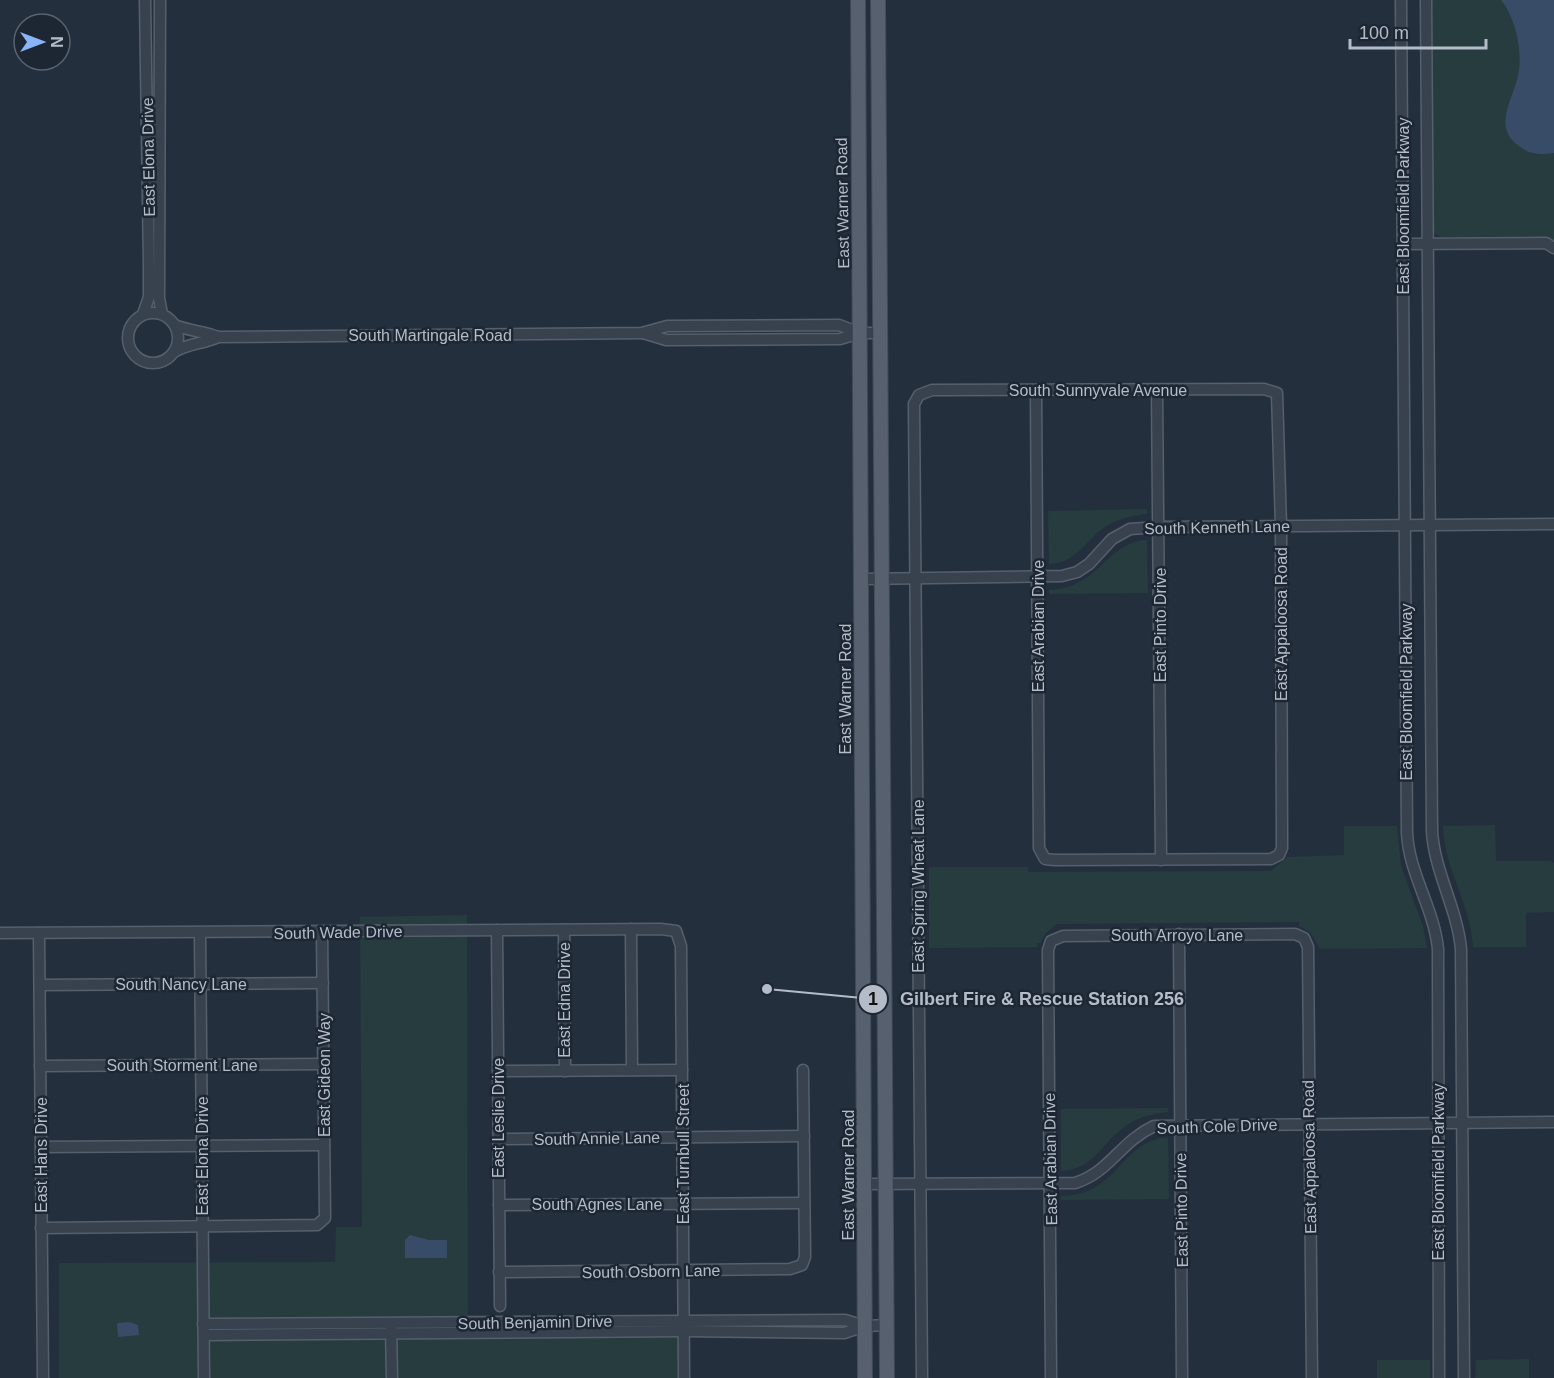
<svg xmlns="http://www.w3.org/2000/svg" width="1554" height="1378" font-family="Arial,sans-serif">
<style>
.green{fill:#263c3f}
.water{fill:#394c67}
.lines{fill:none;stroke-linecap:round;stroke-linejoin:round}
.minor-casing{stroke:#565f6c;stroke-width:13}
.major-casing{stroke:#414a57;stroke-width:16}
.minor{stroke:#38414e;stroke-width:10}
.major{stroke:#56606e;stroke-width:14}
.labels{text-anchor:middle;stroke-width:5;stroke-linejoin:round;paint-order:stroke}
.street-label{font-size:16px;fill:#b4bcc9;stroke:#1d2633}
.leader{fill:none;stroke:#b4bcc9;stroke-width:2}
.callout-dot{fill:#b4bcc9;stroke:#1d2633;stroke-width:2}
.mark-label{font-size:18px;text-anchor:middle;font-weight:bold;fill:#111}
.callout-label{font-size:18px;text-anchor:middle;font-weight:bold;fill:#b4bcc9;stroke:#1d2633;stroke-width:5;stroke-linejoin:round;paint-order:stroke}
</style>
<rect width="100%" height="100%" fill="#242f3e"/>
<g class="green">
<path d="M1431,0H1554V241L1543,237H1441L1433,232Z"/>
<path d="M1147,509V514C1131,516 1115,519 1102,529C1083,544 1075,563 1049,564L1048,511Z"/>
<path d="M1147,540L1148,593L1049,594V590C1102,587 1104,543 1147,540Z"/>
<path d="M1495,825L1496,861H1550L1554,863V912L1526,913V947H1473C1471,904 1444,869 1443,826Z"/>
<path d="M1344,826H1397L1401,866L1423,926L1427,948L1320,949L1311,933L1299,926V922L1057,924L1045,934L1041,943H1037V947L929,948V867H1028V872L1271,871L1287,857L1344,855Z"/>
<path d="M467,915L468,1317L679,1315V1378H59V1263L335,1262L336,1227H362L360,917Z"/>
<path d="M1168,1108V1112C1148,1114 1132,1119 1117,1133C1098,1150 1090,1170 1061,1171V1109Z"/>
<path d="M1160,1138H1168L1169,1199L1061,1200V1196C1117,1195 1117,1149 1160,1138Z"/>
<path d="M1529,1359V1378H1475L1476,1360Z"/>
<rect x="1377" y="1360" width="53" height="18"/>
</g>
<g class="water">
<path d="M1501,0H1554V153C1541,155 1530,155 1519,146C1490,125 1516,97 1519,70C1522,48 1515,17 1501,0Z"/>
<path d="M410,1235L429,1240H447V1258H405V1240Z"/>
<path d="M130,1322L138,1325L139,1335L118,1337L117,1323Z"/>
</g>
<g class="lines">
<g class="minor-casing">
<g id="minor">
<path d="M160,0L159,298L162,314"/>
<path d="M1401,0L1407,833C1409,874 1434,908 1438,949L1439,1378"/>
<path d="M1426,0L1432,832C1435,873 1457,908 1461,949L1464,1378"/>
<path d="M1403,244L1546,243L1554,248"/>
<circle cx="153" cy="338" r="25"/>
<path d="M143,314L149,297V267L145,0"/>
<path d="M175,325C189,331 203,331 218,337L642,333L667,326L839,325L860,333"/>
<path d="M643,333L666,340L840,339L860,333H881"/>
<path d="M174,352C189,343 203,344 218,337"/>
<path d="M1157,390L1161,860"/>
<path d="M861,579L1062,576L1077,572L1089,564L1112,539L1130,529L1159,527L1554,524"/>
<path d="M631,929L632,1070"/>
<path d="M497,930L500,1306"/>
<path d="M564,930L565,1071"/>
<path d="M0,933L661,929L676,931L681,946L684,1378"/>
<path d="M39,933L43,1378"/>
<path d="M200,933L204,1378"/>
<path d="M1179,934L1182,1378"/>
<path d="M40,985L323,983"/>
<path d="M40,1066L323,1064"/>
<path d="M498,1071L682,1070"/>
<path d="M498,1139L804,1136"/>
<path d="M41,1147L324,1145"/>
<path d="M865,1184L1075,1183C1110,1172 1120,1142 1154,1126L1554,1122"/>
<path d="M499,1205L804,1203"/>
<path d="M41,1228L317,1225L325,1218L322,932"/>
<path d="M499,1272L790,1269L802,1265L805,1257L803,1070"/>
<path d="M203,1324L845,1320L865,1326L887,1325"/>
<path d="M391,1327L392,1378"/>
<path d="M204,1335L684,1331L844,1333L865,1326"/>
<path d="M922,1378L914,404L919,395L932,390L1264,389L1277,393L1281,526L1282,848L1279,855L1271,859L1055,860L1045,859L1039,848L1036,391"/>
<path d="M1051,1378L1048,950L1051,941L1063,936L1295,934L1304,938L1308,947L1312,1378"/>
</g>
</g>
<g class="major-casing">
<g id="major">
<path d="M858,0L865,1378"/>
<path d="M878,0L887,1378"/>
</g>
</g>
<use href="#minor" class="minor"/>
<use href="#major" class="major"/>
</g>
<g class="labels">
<g class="street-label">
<text transform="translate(148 157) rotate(-91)" y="6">East Elona Drive</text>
<text transform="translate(842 203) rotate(-91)" y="6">East Warner Road</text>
<text transform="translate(1403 206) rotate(-90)" y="6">East Bloomfield Parkway</text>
<text x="430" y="341">South Martingale Road</text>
<text x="1098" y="396">South Sunnyvale Avenue</text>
<text transform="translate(1217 527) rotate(-1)" y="6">South Kenneth Lane</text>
<text transform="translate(1281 624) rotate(-90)" y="6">East Appaloosa Road</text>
<text transform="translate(1160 625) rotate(-90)" y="6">East Pinto Drive</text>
<text transform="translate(1038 626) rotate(-90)" y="6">East Arabian Drive</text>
<text transform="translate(845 689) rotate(-90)" y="6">East Warner Road</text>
<text transform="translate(1406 692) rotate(-90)" y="6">East Bloomfield Parkway</text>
<text transform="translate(918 886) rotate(-90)" y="6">East Spring Wheat Lane</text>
<text transform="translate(338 932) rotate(-1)" y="6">South Wade Drive</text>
<text x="1177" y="941">South Arroyo Lane</text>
<text x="181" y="990">South Nancy Lane</text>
<text transform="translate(564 1000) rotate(-90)" y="6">East Edna Drive</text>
<text x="182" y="1071">South Storment Lane</text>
<text transform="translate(324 1075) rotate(-90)" y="6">East Gideon Way</text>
<text transform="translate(498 1118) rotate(-90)" y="6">East Leslie Drive</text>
<text transform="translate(1217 1126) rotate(-2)" y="6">South Cole Drive</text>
<text transform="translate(597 1138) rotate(-1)" y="6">South Annie Lane</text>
<text transform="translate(683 1154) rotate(-90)" y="6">East Turnbull Street</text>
<text transform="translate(41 1155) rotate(-90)" y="6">East Hans Drive</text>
<text transform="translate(202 1156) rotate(-90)" y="6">East Elona Drive</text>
<text transform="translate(1309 1157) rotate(-91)" y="6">East Appaloosa Road</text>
<text transform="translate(1050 1159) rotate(-91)" y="6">East Arabian Drive</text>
<text transform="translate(1438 1172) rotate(-90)" y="6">East Bloomfield Parkway</text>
<text transform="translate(848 1175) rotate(-90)" y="6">East Warner Road</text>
<text x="597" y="1210">South Agnes Lane</text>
<text transform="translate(1181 1210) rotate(-91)" y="6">East Pinto Drive</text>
<text transform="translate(651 1271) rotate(-1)" y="6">South Osborn Lane</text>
<text transform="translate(535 1322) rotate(-1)" y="6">South Benjamin Drive</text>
</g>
</g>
<path class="leader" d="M767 989L873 999"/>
<g class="callout-dot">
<circle cx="767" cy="989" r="6"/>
<circle cx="873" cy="999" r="15"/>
</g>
<g class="mark-label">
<text x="873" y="1005">1</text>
</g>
<g class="callout-label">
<text x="1042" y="1005">Gilbert Fire &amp; Rescue Station 256</text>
</g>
<g transform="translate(42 42) rotate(90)"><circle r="28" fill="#1d2633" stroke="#59626f" stroke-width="1.5"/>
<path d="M0-4.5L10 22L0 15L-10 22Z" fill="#8ab4f8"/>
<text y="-9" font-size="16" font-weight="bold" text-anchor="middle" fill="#b4bcc9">N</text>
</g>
<path d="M1350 39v9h136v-9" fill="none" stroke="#b4bcc9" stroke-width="3"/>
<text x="1359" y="39" font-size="18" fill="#b4bcc9" stroke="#1d2633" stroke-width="4.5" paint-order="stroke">100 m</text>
</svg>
